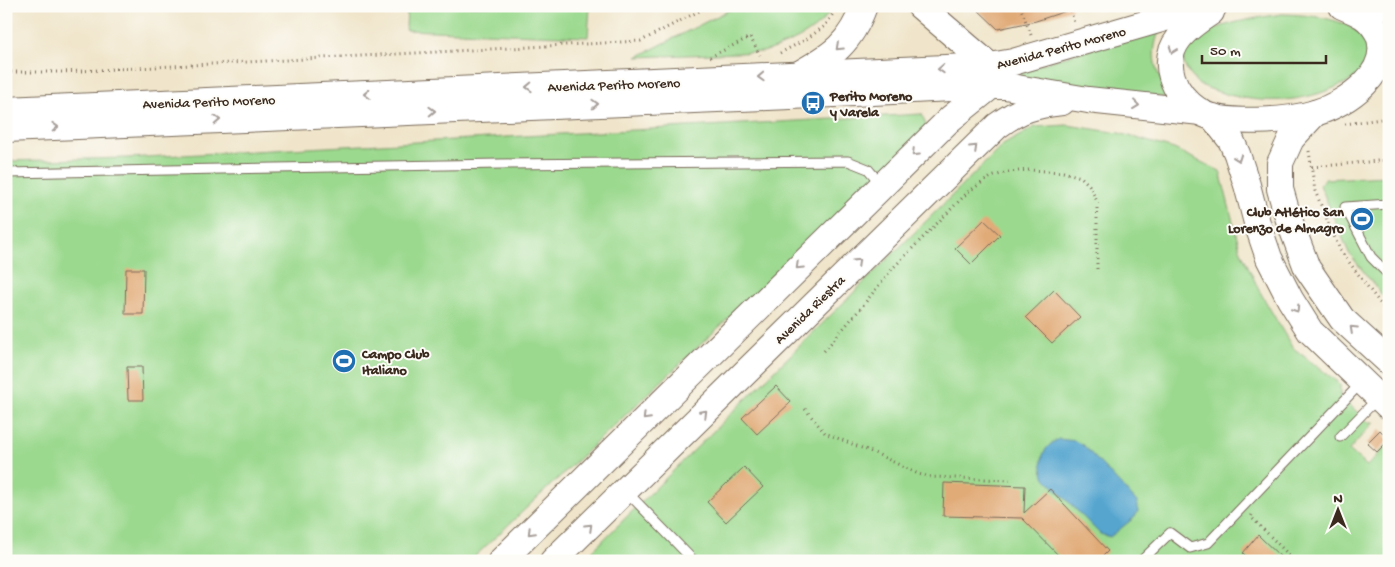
<svg xmlns="http://www.w3.org/2000/svg" width="1395" height="567" font-family="'Gochi Hand',sans-serif">
<style>
.green{fill:#9bd98e;stroke:#6b8256}
.water{fill:#54a5cf;stroke:#486876}
.building{fill:#e1ab78}
.lines{fill:none;stroke-linecap:round;stroke-linejoin:round}
.lane-casing{stroke:#7a6b5a;stroke-width:11}
.secondary-casing{stroke:#7a6b5a;stroke-width:28}
.path{stroke:#7a6b5a;stroke-width:3;stroke-dasharray:1 4;stroke-linecap:butt}
.lane{stroke:#fff;stroke-width:9}
.secondary{stroke:#fff;stroke-width:26}
.oneway{stroke:#a79f9a}
.labels{text-anchor:middle;stroke-width:4;stroke-linejoin:round;paint-order:stroke}
.street-label{font-size:14px;fill:#3b2a1e;stroke:#fdfcf7}
.poi-label{font-size:14px;font-weight:bold;fill:#3b2a1e;stroke:#fdfcf7;text-anchor:start}
</style>
<rect width="100%" height="100%" fill="#fdfcf7"/>
<filter id="ink" filterUnits="userSpaceOnUse"><feTurbulence type="fractalNoise" baseFrequency=".02" numOctaves="2"/><feDisplacementMap in="SourceGraphic" scale="10" xChannelSelector="R" yChannelSelector="G"/><feConvolveMatrix kernelMatrix="1 2 1 2 8 2 1 2 1" color-interpolation-filters="sRGB"/></filter>
<filter id="wash" filterUnits="userSpaceOnUse"><feTurbulence type="fractalNoise" baseFrequency=".0096" numOctaves="4" result="noise"/><feDisplacementMap in="SourceGraphic" scale="20" xChannelSelector="R" yChannelSelector="G"/><feGaussianBlur stdDeviation="1.12" result="paint"/><feColorMatrix in="noise" values="0 0 0 0 0 0 0 0 0 0 0 0 0 0 0 0 0 1.4 0 .05"/><feComposite in="paint" operator="in"/></filter>
<g filter="url(#wash)">
<rect width="100%" height="100%" fill="#f0e5ca"/>
<g class="green">
<path d="M407,6H590L588,37L406,30Z"/>
<path d="M737,6H833C820,32 789,44 763,52L637,57Z"/>
<path d="M1282,14C1307,15 1362,17 1367,49C1368,57 1365,67 1359,74C1354,80 1343,84 1336,87C1294,106 1245,104 1203,86L1199,85C1194,79 1185,70 1184,62C1177,27 1259,18 1282,14Z"/>
<path d="M1161,26C1148,58 1155,69 1170,98L1026,82L1011,74Z"/>
<path d="M922,114L928,131L470,561H6V161L128,158Z"/>
<path d="M1067,125L1119,133L1174,149L1220,171L1240,249L1259,290L1292,347L1340,384V396L1368,422H1374L1349,450L1367,466L1389,443V561H582L1003,145L1035,127Z"/>
<path d="M1389,176V304L1349,253L1320,185L1324,179Z"/>
</g>
<path class="water" d="M1059,439L1075,441L1084,446L1137,502L1138,511L1135,517L1110,537L1100,534L1045,478C1038,461 1042,447 1059,439Z"/>
<g id="blocks">
<g class="building">
<path d="M974,6H1071L1072,9L1036,21L998,29Z"/>
<path d="M984,220L1000,235L971,264L955,248Z"/>
<path d="M126,269H144L143,314H125Z"/>
<path d="M1054,290L1080,317L1052,343L1026,317Z"/>
<path d="M127,367H142L143,400H128Z"/>
<path d="M776,386L791,402L757,434L742,418Z"/>
<path d="M1380,430L1389,440L1377,452L1367,443Z"/>
<path d="M744,467L763,487L726,522L707,502Z"/>
<path d="M944,483L1025,486L1024,513L1050,489L1108,551L1098,561H1064L1022,518L943,516Z"/>
<path d="M1258,535L1285,561H1251L1243,553Z"/>
</g>
</g>
</g>
<g filter="url(#ink)">
<use href="#blocks" fill-opacity="0" stroke="#7a6b5a" stroke-width="1"/>
<g class="lines">
<g class="lane-casing">
<g id="lane">
<path d="M6,173L500,164L848,161L868,169L880,183"/>
<path d="M1389,204L1345,207L1371,257L1389,275"/>
<path d="M1340,437L1377,399"/>
<path d="M626,491L694,561"/>
<path d="M1141,561L1170,533L1190,548L1208,543L1362,382"/>
</g>
</g>
<g class="secondary-casing">
<g id="secondary">
<path d="M920,6L990,66"/>
<path d="M1379,6L1389,7"/>
<path d="M1211,12C1188,27 1162,45 1172,77C1176,91 1187,103 1200,112C1223,126 1290,121 1315,113C1346,104 1395,71 1378,33C1374,26 1369,20 1363,16C1357,12 1349,9 1342,6"/>
<path d="M799,74C833,55 850,44 864,6"/>
<path d="M6,110L990,66L1013,62L1165,18L1214,6"/>
<path d="M1315,113L1291,139L1280,163V189L1288,217L1307,268L1342,319L1389,362"/>
<path d="M1213,117L1231,140L1237,154L1247,185L1257,223L1269,258L1290,299L1310,331L1389,407"/>
<path d="M6,129L814,95L991,86H1005L1088,100L1201,112"/>
<path d="M501,561L950,119L991,86"/>
<path d="M553,561L997,126C1020,109 1034,105 1062,102"/>
</g>
</g>
<g class="path">
<path d="M828,6L832,15"/>
<path d="M1020,6L1031,35"/>
<path d="M1070,6L1074,23"/>
<path d="M780,53L805,40L825,26L838,6"/>
<path d="M710,57L750,37L760,55"/>
<path d="M6,72H61L641,41L709,6"/>
<path d="M1345,124L1389,118"/>
<path d="M1309,151L1315,191L1340,250L1389,315"/>
<path d="M1312,167L1389,160"/>
<path d="M824,351L860,309L892,269L969,191L991,177L1008,172L1029,170L1063,172L1081,177L1089,185L1097,201V272"/>
<path d="M805,409L825,433L879,455L918,474L931,477L1010,480"/>
<path d="M1252,515L1251,517L1295,561"/>
</g>
<use href="#lane" class="lane"/>
<use href="#secondary" class="secondary"/>
</g>
<defs><path id="oneway-chevron" d="M-2-3.5L2.5 0L-2 3.5" fill="none" stroke-width="1.6" stroke-linecap="round" stroke-linejoin="round" transform="scale(1.25)"/></defs>
<g class="oneway">
<use href="#oneway-chevron" transform="translate(839 47) rotate(137)"/>
<use href="#oneway-chevron" transform="translate(1173 50) rotate(110)"/>
<use href="#oneway-chevron" transform="translate(941 69) rotate(177)"/>
<use href="#oneway-chevron" transform="translate(761 77) rotate(178)"/>
<use href="#oneway-chevron" transform="translate(529 87) rotate(178)"/>
<use href="#oneway-chevron" transform="translate(367 94) rotate(178)"/>
<use href="#oneway-chevron" transform="translate(595 104) rotate(-2)"/>
<use href="#oneway-chevron" transform="translate(1136 105) rotate(7)"/>
<use href="#oneway-chevron" transform="translate(432 111) rotate(-2)"/>
<use href="#oneway-chevron" transform="translate(217 120) rotate(-2)"/>
<use href="#oneway-chevron" transform="translate(55 127) rotate(-2)"/>
<use href="#oneway-chevron" transform="translate(974 148) rotate(-44)"/>
<use href="#oneway-chevron" transform="translate(915 153) rotate(136)"/>
<use href="#oneway-chevron" transform="translate(1238 158) rotate(70)"/>
<use href="#oneway-chevron" transform="translate(857 262) rotate(-44)"/>
<use href="#oneway-chevron" transform="translate(799 266) rotate(136)"/>
<use href="#oneway-chevron" transform="translate(1296 309) rotate(57)"/>
<use href="#oneway-chevron" transform="translate(1353 329) rotate(-137)"/>
<use href="#oneway-chevron" transform="translate(704 413) rotate(-45)"/>
<use href="#oneway-chevron" transform="translate(646 417) rotate(135)"/>
<use href="#oneway-chevron" transform="translate(589 527) rotate(-44)"/>
<use href="#oneway-chevron" transform="translate(531 532) rotate(135)"/>
</g>
</g>
<defs>
<g id="bus-disc" transform="scale(1.25)"><circle r="9.5" fill="#1f6fb2" stroke="#fdfcf7"/><path d="M-5-6H5V4H4V6H2V4H-2V6H-4V4H-5ZM-3.5-4V0h7V-4ZM-3.5 1.2v1.5H-2V1.2ZM2 1.2v1.5H3.5V1.2Z" fill="#fff"/></g>
<g id="stadium-disc" transform="scale(1.25)"><circle r="9.5" fill="#1f6fb2" stroke="#fdfcf7"/><path d="M0-5a6.5 5 0 1 0 0 10a6.5 5 0 1 0 0-10ZM-3.5-1.8h7v3.6h-7Z" fill="#fff"/></g>
</defs>
<g fill-rule="evenodd">
<use href="#bus-disc" x="813" y="103"/>
<use href="#stadium-disc" x="1362" y="219"/>
<use href="#stadium-disc" x="344" y="361"/>
</g>
<g class="labels">
<g class="street-label">
<text transform="translate(1061 47) rotate(-15)" y="5">Avenida Perito Moreno</text>
<text transform="translate(614 84) rotate(-2)" y="5">Avenida Perito Moreno</text>
<text transform="translate(209 101) rotate(-2)" y="5">Avenida Perito Moreno</text>
<text transform="translate(809 309) rotate(-44)" y="5">Avenida Riestra</text>
</g>
<g class="poi-label">
<text x="830" y="100">Perito Moreno<tspan x="830" dy="16">y Varela</tspan></text>
<text x="1344" y="216" text-anchor="end">Club Atlético San<tspan x="1344" dy="16">Lorenzo de Almagro</tspan></text>
<text x="362" y="358">Campo Club<tspan x="362" dy="16">Italiano</tspan></text>
</g>
</g>
<rect width="1395" height="567" fill="none" stroke="#fdfcf7" stroke-width="25"/>
<g transform="translate(1338 510)" stroke="#fdfcf7" stroke-width="4" paint-order="stroke">
<path d="M0-4L9 19L0 12L-9 19Z" fill="#3b2a1e"/>
<text y="-8" font-size="14" font-weight="bold" text-anchor="middle" fill="#3b2a1e">N</text>
</g>
<path d="M1202 55v8h124v-8" fill="none" stroke="#3b2a1e" stroke-width="2.5"/>
<text x="1210" y="55" font-size="15" fill="#3b2a1e" stroke="#fdfcf7" stroke-width="4" paint-order="stroke">50 m</text>
</svg>
